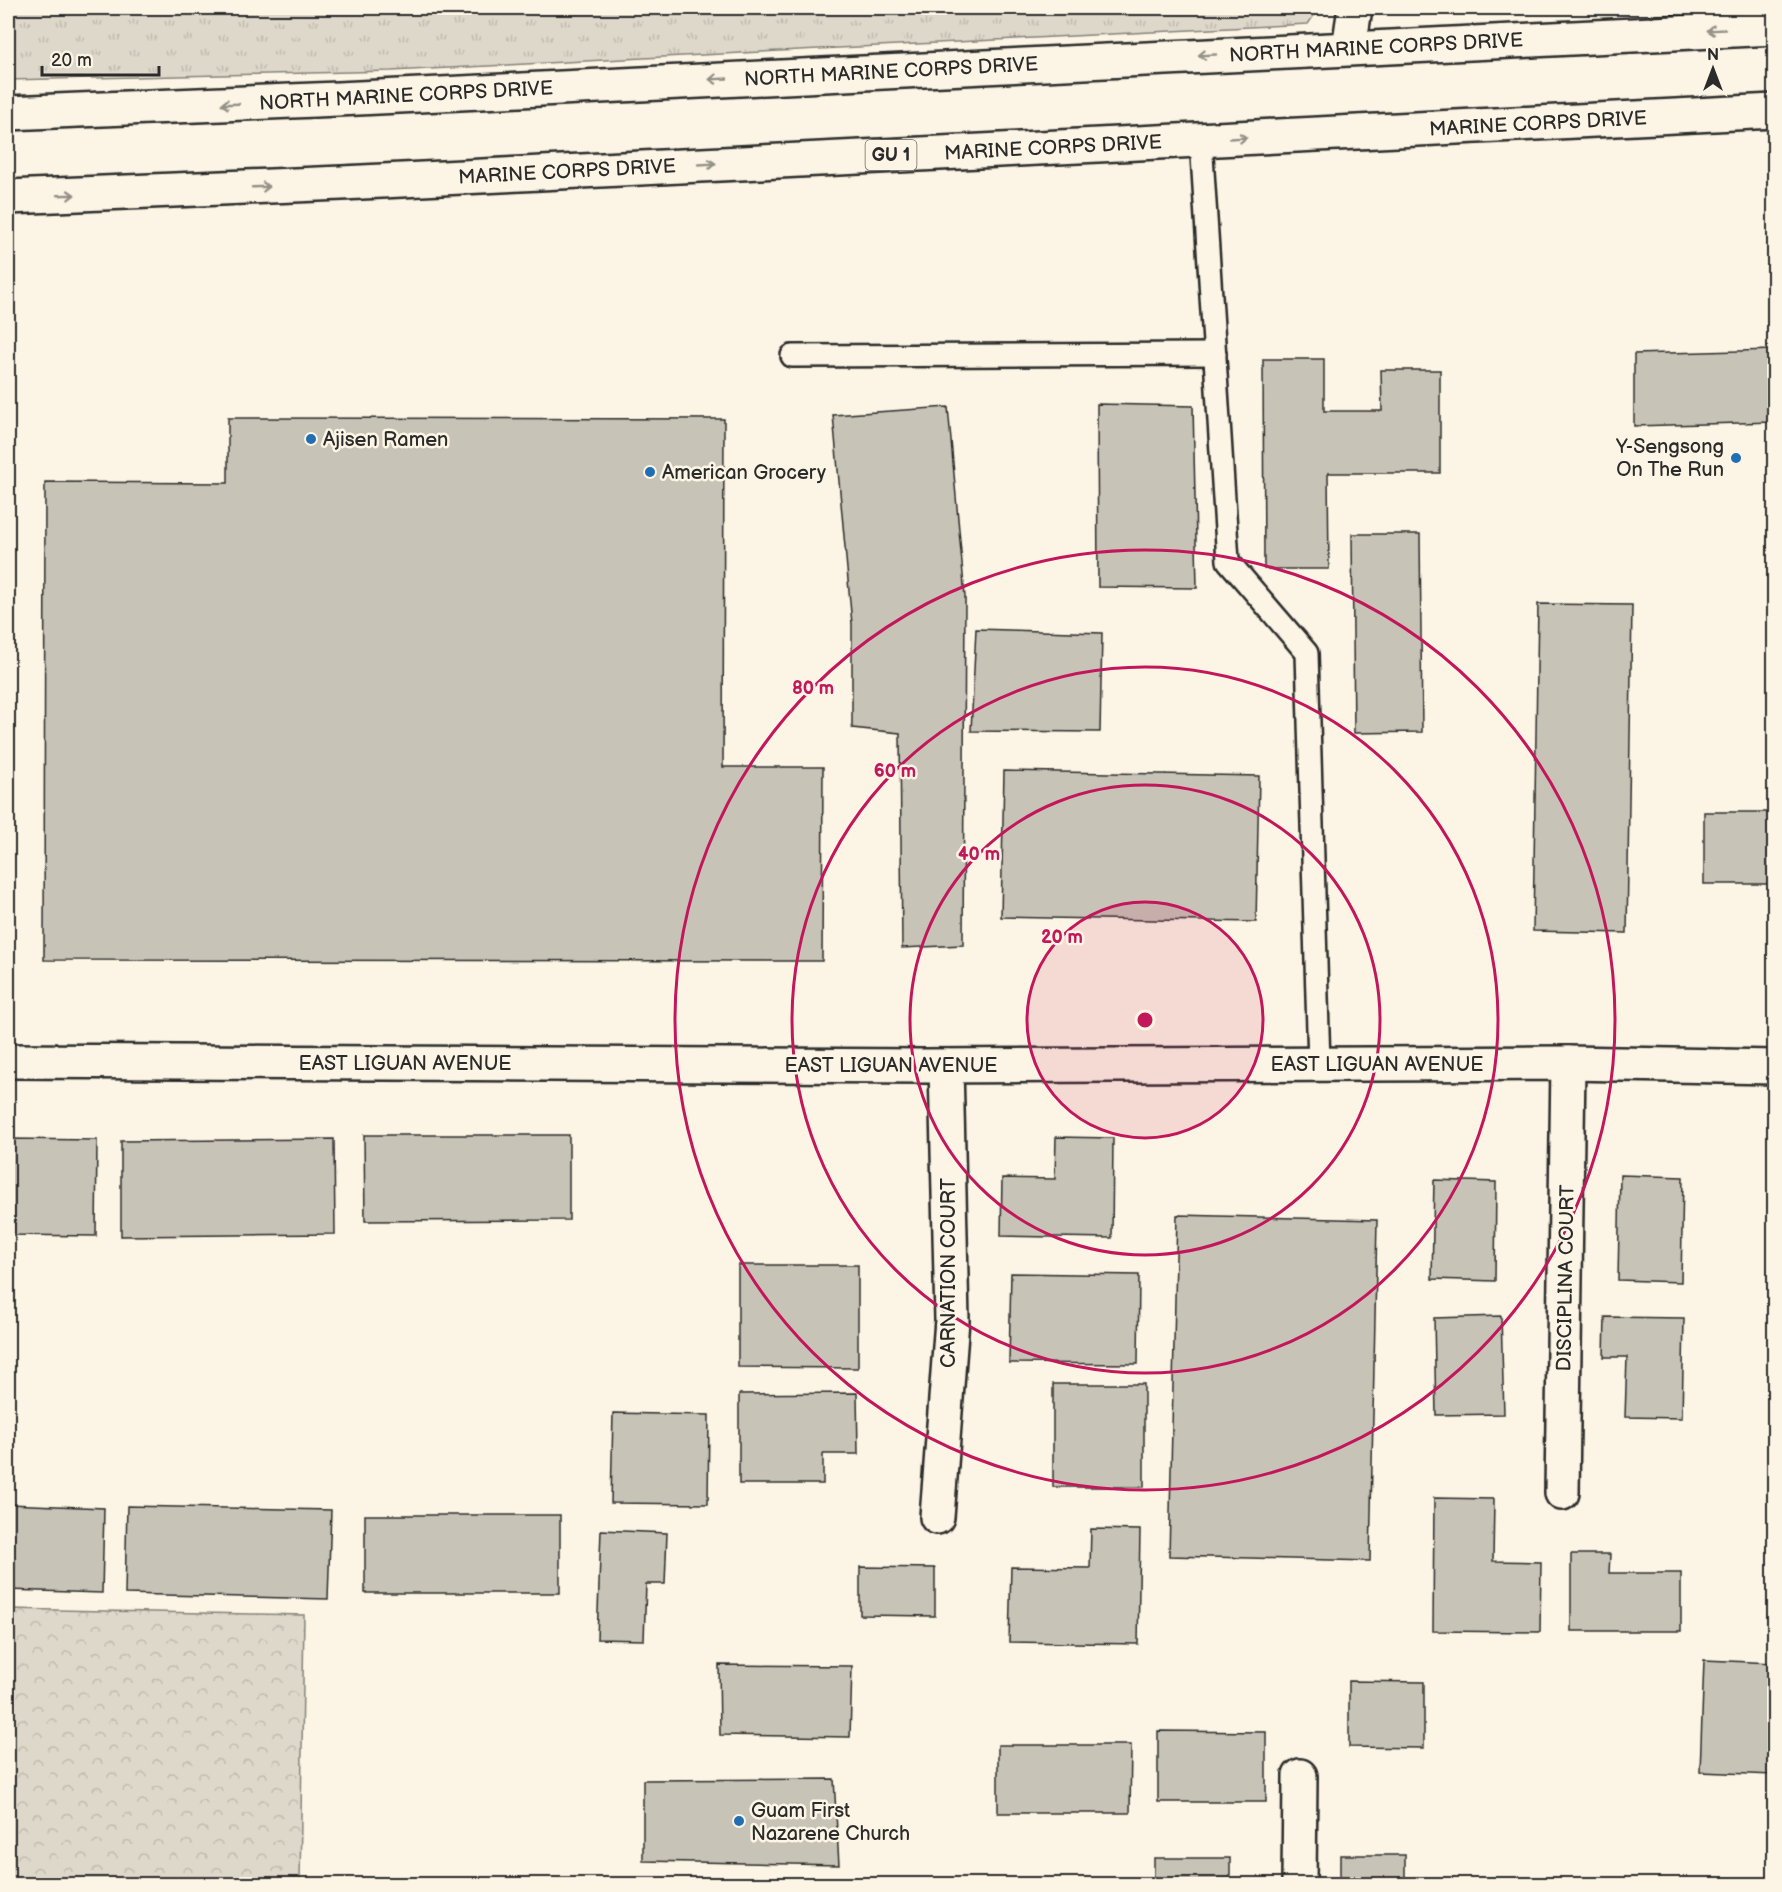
<svg xmlns="http://www.w3.org/2000/svg" width="1782" height="1892" font-family="'Balsamiq Sans',sans-serif">
<style>
.grass{fill:url(#grass-tufts);stroke:#84827a;stroke-width:1.5}
.forest{fill:url(#forest-crowns);stroke:#84827a;stroke-width:1.5}
.building{fill:#c8c3b7;stroke:#2b2b2b;stroke-width:1.5}
.lines{fill:none;stroke-linecap:round;stroke-linejoin:round}
.lane-casing{stroke:#2b2b2b;stroke-width:26}
.street-casing{stroke:#2b2b2b;stroke-width:38}
.primary-casing{stroke:#2b2b2b;stroke-width:38}
.lane{stroke:#fcf5e5;stroke-width:21}
.street{stroke:#fcf5e5;stroke-width:33}
.primary{stroke:#fcf5e5;stroke-width:33}
.oneway{stroke:#949088}
.ring{fill:none;stroke:#c2185b;stroke-width:3}
.poi-dot{fill:#1f6fb2;stroke:#fcf5e5;stroke-width:2}
.labels{text-anchor:middle;stroke-width:5;stroke-linejoin:round;paint-order:stroke}
.shield{fill:#fcf5e5;stroke:#6a6863;stroke-width:1.5}
.shield-label{font-size:18px;font-weight:bold;fill:#2b2b2b}
.street-label{font-size:20px;fill:#2b2b2b;stroke:#fcf5e5}
.poi-label{font-size:20px;fill:#2b2b2b;stroke:#fcf5e5;text-anchor:start}
.centre{fill:#c2185b;stroke:#fcf5e5;stroke-width:3}
.ring-label{font-size:18px;text-anchor:middle;font-weight:bold;fill:#c2185b;stroke:#fcf5e5;stroke-width:5;stroke-linejoin:round;paint-order:stroke}
</style>
<defs>
<pattern id="grass-tufts" width="24" height="20" patternUnits="userSpaceOnUse" patternTransform="scale(1.5)"><rect width="24" height="20" fill="#ded8ca"/><path d="M3 7l-1-3M5 7V3M7 7l1-3M15 17l-1-3M17 17v-4M19 17l1-3" fill="none" stroke="#bfbaae"/></pattern>
<pattern id="forest-crowns" width="20" height="18" patternUnits="userSpaceOnUse" patternTransform="scale(1.5)"><rect width="20" height="18" fill="#ded8ca"/><path d="M2 6a3 3 0 1 1 6 0M12 15a3 3 0 1 1 6 0" fill="none" stroke="#bfbaae"/></pattern>
</defs>
<rect width="100%" height="100%" fill="#fcf5e5"/>
<filter id="ink" filterUnits="userSpaceOnUse"><feTurbulence type="fractalNoise" baseFrequency=".0167" numOctaves="2"/><feDisplacementMap in="SourceGraphic" scale="12" xChannelSelector="R" yChannelSelector="G"/><feConvolveMatrix kernelMatrix="1 2 1 2 8 2 1 2 1" color-interpolation-filters="sRGB"/></filter>
<g filter="url(#ink)">
<path class="grass" d="M8,8H1319L1308,24L391,71L8,80Z"/>
<path class="forest" d="M8,1609L304,1615L300,1884H8Z"/>
<g class="building">
<path d="M1774,350V422L1634,426V354Z"/>
<path d="M1263,359H1324V411H1382L1381,370H1440V473H1328L1329,569H1264Z"/>
<path d="M1097,404L1193,406L1197,588L1098,587Z"/>
<path d="M948,407L965,597L963,945L902,948L900,733L852,728V624L833,415Z"/>
<path d="M228,418L724,419L723,767H823L822,961L44,960L45,482L228,483Z"/>
<path d="M1352,534H1420L1422,732L1354,733Z"/>
<path d="M1538,604L1632,605L1627,933L1533,931Z"/>
<path d="M976,629L1102,633L1100,732L971,731Z"/>
<path d="M1004,771L1259,776L1256,922L1001,917Z"/>
<rect x="1704" y="812" width="70" height="72"/>
<path d="M364,1135H569V1220L365,1221Z"/>
<path d="M1056,1137L1113,1138L1112,1238L1001,1236L1002,1178L1055,1179Z"/>
<path d="M8,1139L97,1140L96,1236L8,1235Z"/>
<path d="M334,1139L335,1234L121,1236V1141Z"/>
<path d="M1620,1175L1683,1177L1681,1282L1618,1280Z"/>
<path d="M1434,1180L1496,1182L1495,1281L1432,1279Z"/>
<path d="M1177,1215L1377,1220L1370,1561L1169,1556Z"/>
<path d="M738,1265H858V1368L738,1367Z"/>
<path d="M1011,1273L1139,1275L1138,1364L1009,1363Z"/>
<path d="M1501,1316L1504,1414L1436,1415L1434,1318Z"/>
<path d="M1605,1317L1684,1318L1682,1418L1625,1417L1627,1357H1604Z"/>
<rect x="1053" y="1384" width="91" height="103"/>
<path d="M857,1393L858,1454H823V1484H739V1394Z"/>
<path d="M613,1413L709,1415L708,1504L611,1503Z"/>
<path d="M1434,1498L1494,1499L1493,1561L1541,1562L1540,1632L1433,1631Z"/>
<path d="M8,1504L104,1508L102,1593L8,1590Z"/>
<path d="M127,1506L331,1510L328,1599L125,1594Z"/>
<rect x="365" y="1515" width="195" height="78"/>
<path d="M1091,1529L1140,1530L1138,1644L1009,1642L1011,1567L1090,1568Z"/>
<path d="M601,1530L667,1533L665,1584H646L644,1640L597,1639Z"/>
<path d="M1571,1554H1610L1609,1573H1681V1631H1571Z"/>
<path d="M860,1567L935,1568V1616L860,1615Z"/>
<path d="M1704,1660L1774,1663V1775L1700,1772Z"/>
<path d="M719,1665L852,1666L850,1737L720,1735Z"/>
<path d="M1349,1681L1424,1682V1748L1349,1747Z"/>
<path d="M1158,1731L1266,1732V1802H1158Z"/>
<path d="M998,1745H1131L1130,1813H998Z"/>
<path d="M834,1779L839,1865L643,1861V1780Z"/>
<rect x="1340" y="1855" width="65" height="29"/>
<rect x="1154" y="1858" width="76" height="26"/>
</g>
<g class="lines">
<g class="lane-casing">
<g id="lane">
<path d="M1201,140L1228,561L1307,653L1319,1065"/>
<path d="M792,356L1215,354"/>
</g>
</g>
<g class="street-casing">
<g id="street">
<path d="M1349,48L1355,8"/>
<path d="M8,1061L923,1066L1568,1063L1774,1067"/>
<path d="M1562,1493L1568,1063"/>
<path d="M937,1517L952,1320L946,1066"/>
<path d="M1299,1884L1300,1776"/>
</g>
</g>
<g class="primary-casing">
<g id="primary">
<path d="M8,113L338,99L1774,28"/>
<path d="M8,197L342,183L1774,111"/>
</g>
</g>
<use href="#lane" class="lane"/>
<use href="#street" class="street"/>
<use href="#primary" class="primary"/>
</g>
<defs><path id="oneway-shaft" d="M-6 0H5M1.5-3L5.5 0L1.5 3" fill="none" stroke-width="1.6" stroke-linecap="round" stroke-linejoin="round" transform="scale(1.5)"/></defs>
<g class="oneway">
<use href="#oneway-shaft" transform="translate(1716 30) rotate(177)"/>
<use href="#oneway-shaft" transform="translate(1207 55) rotate(177)"/>
<use href="#oneway-shaft" transform="translate(718 79) rotate(177)"/>
<use href="#oneway-shaft" transform="translate(230 104) rotate(178)"/>
<use href="#oneway-shaft" transform="translate(1238 138) rotate(-3)"/>
<use href="#oneway-shaft" transform="translate(707 164) rotate(-3)"/>
<use href="#oneway-shaft" transform="translate(261 187) rotate(-2)"/>
<use href="#oneway-shaft" transform="translate(66 195) rotate(-2)"/>
</g>
</g>
<circle cx="1145" cy="1020" r="118" fill="#c2185b" fill-opacity=".12"/>
<g class="ring">
<circle cx="1145" cy="1020" r="118"/>
<circle cx="1145" cy="1020" r="235"/>
<circle cx="1145" cy="1020" r="353"/>
<circle cx="1145" cy="1020" r="470"/>
</g>
<g class="poi-dot">
<circle cx="311" cy="439" r="6"/>
<circle cx="1736" cy="458" r="6"/>
<circle cx="650" cy="472" r="6"/>
<circle cx="739" cy="1821" r="6"/>
</g>
<g class="labels">
<rect class="shield" x="865.5" y="140" width="51" height="30" rx="4.5"/>
<g class="shield-label">
<text x="891" y="161">GU 1</text>
</g>
<g class="street-label">
<text transform="translate(1376 47) rotate(-3)" y="7">NORTH MARINE CORPS DRIVE</text>
<text transform="translate(891 71) rotate(-3)" y="7">NORTH MARINE CORPS DRIVE</text>
<text transform="translate(406 95) rotate(-3)" y="7">NORTH MARINE CORPS DRIVE</text>
<text transform="translate(1538 123) rotate(-3)" y="7">MARINE CORPS DRIVE</text>
<text transform="translate(1053 147) rotate(-3)" y="7">MARINE CORPS DRIVE</text>
<text transform="translate(567 171) rotate(-3)" y="7">MARINE CORPS DRIVE</text>
<text x="405" y="1070">EAST LIGUAN AVENUE</text>
<text x="1377" y="1071">EAST LIGUAN AVENUE</text>
<text x="891" y="1072">EAST LIGUAN AVENUE</text>
<text transform="translate(948 1273) rotate(-90)" y="7">CARNATION COURT</text>
<text transform="translate(1565 1278) rotate(-89)" y="7">DISCIPLINA COURT</text>
</g>
<g class="poi-label">
<text x="323" y="446">Ajisen Ramen</text>
<text x="1724" y="453" text-anchor="end">Y-Sengsong<tspan x="1724" dy="23">On The Run</tspan></text>
<text x="662" y="479">American Grocery</text>
<text x="751" y="1817">Guam First<tspan x="751" dy="23">Nazarene Church</tspan></text>
</g>
</g>
<circle cx="1145" cy="1020" r="9" class="centre"/>
<g class="ring-label">
<text x="813" y="694">80 m</text>
<text x="895" y="777">60 m</text>
<text x="979" y="860">40 m</text>
<text x="1062" y="943">20 m</text>
</g>
<rect width="1782" height="1892" fill="none" stroke="#fcf5e5" stroke-width="30"/>
<rect x="15" y="15" width="1752" height="1862" fill="none" stroke="#2b2b2b" stroke-width="2" filter="url(#ink)"/>
<g transform="translate(1713 69)" stroke="#fcf5e5" stroke-width="4.5" paint-order="stroke">
<path d="M0-4.5L10 22L0 15L-10 22Z" fill="#2b2b2b"/>
<text y="-9" font-size="16" font-weight="bold" text-anchor="middle" fill="#2b2b2b">N</text>
</g>
<path d="M42 66v9h117v-9" fill="none" stroke="#2b2b2b" stroke-width="3"/>
<text x="51" y="66" font-size="18" fill="#2b2b2b" stroke="#fcf5e5" stroke-width="4.5" paint-order="stroke">20 m</text>
</svg>
